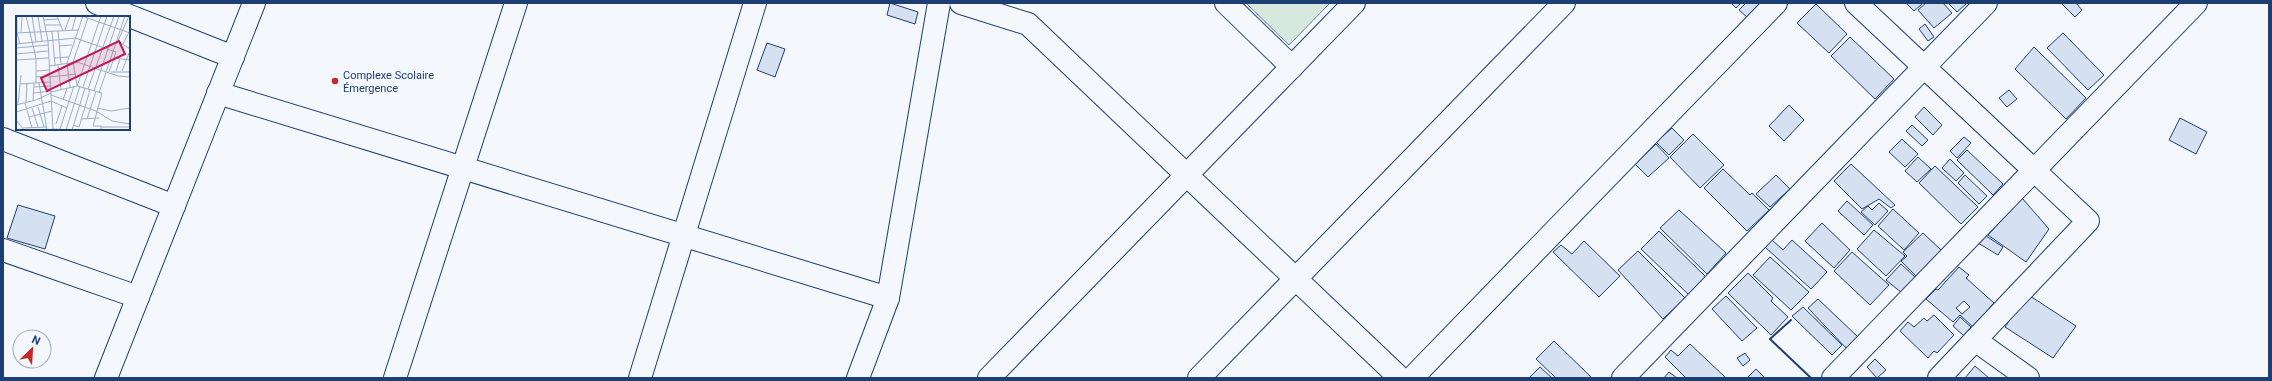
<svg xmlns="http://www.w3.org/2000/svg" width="2272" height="381" font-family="Roboto,sans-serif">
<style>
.green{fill:#d7e8df;stroke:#687fa3}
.building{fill:#d5e0f0;stroke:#1d3f73;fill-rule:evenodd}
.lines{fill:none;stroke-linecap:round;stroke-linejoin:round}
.minor-casing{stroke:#1d3f73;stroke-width:24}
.minor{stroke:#f4f7fb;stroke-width:22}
.wall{stroke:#1d3f73;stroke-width:2}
.poi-dot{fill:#c62828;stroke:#f4f7fb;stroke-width:1.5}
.labels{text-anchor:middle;stroke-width:3;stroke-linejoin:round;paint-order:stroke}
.poi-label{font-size:11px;fill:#1d3f73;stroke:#f4f7fb;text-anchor:start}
.inset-river{fill:none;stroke:#bed0e5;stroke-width:2}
.inset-road{fill:none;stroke:#9eadc5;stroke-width:1}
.view{fill:#c2185b;fill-opacity:0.15;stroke:#c2185b;stroke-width:2}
.inset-edge{fill:none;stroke:#1d3f73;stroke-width:2}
</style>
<rect width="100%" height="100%" fill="#f4f7fb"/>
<path class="green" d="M1246,3H1330L1289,45Z"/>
<g class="building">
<path d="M890,3L918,12L915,24L887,15Z"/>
<path d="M1731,3H1741L1736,8Z"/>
<path d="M1746,3H1764L1749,19L1739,10Z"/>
<path d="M1906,3H1923L1914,11Z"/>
<path d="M1926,3H1943L1952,13L1934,28L1918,10Z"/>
<path d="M1948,3H1967L1957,12Z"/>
<path d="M2061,3H2076L2082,10L2075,17Z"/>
<path d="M1816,4L1847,34L1829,53L1797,23Z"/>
<path d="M1925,24L1934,37L1928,41L1919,29Z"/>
<path d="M2063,33L2104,75L2088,90L2047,48Z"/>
<path d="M1850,37L1894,79L1875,99L1831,56Z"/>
<path d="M767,43L785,49L775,77L757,70Z"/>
<path d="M2034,47L2086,98L2066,119L2015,69Z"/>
<path d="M2009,90L2017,99L2007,107L1999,98Z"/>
<path d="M1789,105L1804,120L1784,141L1769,126Z"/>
<path d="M1924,107L1942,125L1933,135L1915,117Z"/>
<path d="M2180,118L2207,132L2196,154L2169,140Z"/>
<path d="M1912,125L1928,140L1922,146L1906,131Z"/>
<path d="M1672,128L1684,140L1669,155L1656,142Z"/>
<path d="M1693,134L1724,165L1700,188L1670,157Z"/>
<path d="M1964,137L1971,143L1957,158L1950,151Z"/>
<path d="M1902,139L1918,154L1905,167L1889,152Z"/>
<path d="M1656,144L1669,158L1648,177L1635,164Z"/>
<path d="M1967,150L2003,184L1993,195L1957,160Z"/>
<path d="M1918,157L1931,169L1917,182L1905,171Z"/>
<path d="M1950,159L1964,173L1956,181L1942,168Z"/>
<path d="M1851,164L1895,205L1891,208L1879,199L1862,209L1834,181Z"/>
<path d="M1935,166L1978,207L1961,224L1919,183Z"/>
<path d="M1723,169L1750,195L1752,193L1769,210L1747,231L1704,188Z"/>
<path d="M1776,175L1790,189L1770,207L1756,194Z"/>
<path d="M1965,175L1987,196L1979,204L1958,183Z"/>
<path d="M2022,198L2049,229L2026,262L1988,235Z"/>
<path d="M1847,201L1873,225L1864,235L1838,211Z"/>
<path d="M1879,203L1888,211L1875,225L1861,212L1868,206L1872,210Z"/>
<path d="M18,205L55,216L45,249L7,238Z"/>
<path d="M1893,209L1919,233L1904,250L1878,226Z"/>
<path d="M1679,210L1726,253L1707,274L1660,228Z"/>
<path d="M1822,223L1850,250L1834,268L1805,241Z"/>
<path d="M1874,230L1905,256L1886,276L1857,249Z"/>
<path d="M1659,231L1707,278L1689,295L1641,249Z"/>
<path d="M1923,233L1942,251L1917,277L1901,261L1907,256L1903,252Z"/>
<path d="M1983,234L2003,247L1998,255L1978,243Z"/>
<path d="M1772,240L1783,250L1792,240L1827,272L1811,289L1765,247Z"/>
<path d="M1584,241L1620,276L1599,297L1553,252L1561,245L1572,254Z"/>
<path d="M1638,251L1685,298L1663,319L1618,270Z"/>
<path d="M1852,252L1889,285L1870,305L1834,271Z"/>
<path d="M1770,257L1809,292L1791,310L1753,275Z"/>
<path d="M1901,264L1916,278L1902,293L1886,280Z"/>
<path d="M1959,267L1969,275L1966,278L1994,303L1973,327L1960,315L1953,322L1926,299L1936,289L1938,290ZM1964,301L1970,307L1962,314L1956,308Z"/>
<path d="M1748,273L1773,298L1771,301L1788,317L1771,335L1728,293Z"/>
<path d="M2027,294L2076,326L2053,358L2005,327Z"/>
<path d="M1726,296L1757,328L1742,341L1712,309Z"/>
<path d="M1818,299L1858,337L1847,349L1808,308Z"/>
<path d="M1803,307L1842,345L1832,355L1792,316Z"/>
<path d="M1934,315L1954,335L1937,353L1934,351L1928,358L1900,331L1908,322L1914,327L1924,318L1927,321Z"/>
<path d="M1960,317L1971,327L1964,336L1953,326Z"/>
<path d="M1554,341L1592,378H1556L1536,359Z"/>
<path d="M1690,344L1726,378H1686L1665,357L1671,350L1678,356Z"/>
<path d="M1745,353L1750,360L1743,366L1737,358Z"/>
<path d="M1875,359L1886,370L1877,378L1867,367Z"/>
<path d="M1975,366L1989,378H1965Z"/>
<path d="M1540,367L1552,378H1529Z"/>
<path d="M1756,369L1765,378H1747Z"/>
<path d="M1669,372L1677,378H1664Z"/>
</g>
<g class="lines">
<g class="minor-casing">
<g id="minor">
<path d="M97,3L233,57"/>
<path d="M961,3L1028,24L1400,378"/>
<path d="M1226,3L1292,67"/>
<path d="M1856,3L2088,221L1939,378"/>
<path d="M218,93L888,298"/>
<path d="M3,139L174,206"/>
<path d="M3,250L138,297"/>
<path d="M1975,340L2028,378"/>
<path d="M106,378L254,3"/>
<path d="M395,378L516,3"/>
<path d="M640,378L755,3"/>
<path d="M858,378L888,298L939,3"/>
<path d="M989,378L1354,3"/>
<path d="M1199,378L1564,3"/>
<path d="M1412,378L1776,3"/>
<path d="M1623,378L1986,3"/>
<path d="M1833,378L2196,3"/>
</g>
</g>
<use href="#minor" class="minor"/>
<path class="wall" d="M1791,320L1770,339L1811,378"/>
</g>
<circle class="poi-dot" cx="335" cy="81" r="4"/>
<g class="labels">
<g class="poi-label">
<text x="343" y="79">Complexe Scolaire<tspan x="343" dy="13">Émergence</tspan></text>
</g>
</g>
<g transform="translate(16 16)">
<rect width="114" height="114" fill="#f4f7fb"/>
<path class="inset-river" d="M95,56H114"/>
<path class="inset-road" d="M1,0V17L4,28M10,0L20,42V67M16,0L20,26M22,0L26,25M27,0L32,25L37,114M41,0L47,15M66,0L114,17M28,4L42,3M29,9H45M49,14L54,0M56,14L60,0M36,15L39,49M42,15L45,48M5,16L6,0M0,17L62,14M102,25L113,0M102,25L114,33M0,28L59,22L100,36L93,56M107,28L114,14M43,30L56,29M0,32L32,29M0,38L32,35M38,42L53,41M98,42L114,44M0,44L33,42M42,49L45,73M33,50L61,46L102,60L114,61M21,55L34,54M100,55L104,43M106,55L113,37M20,61L34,60M34,61L60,58M23,67L31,114M4,68L34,66M61,69L57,46L72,2M61,70L85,0M18,71L35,70M54,71L51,47L67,0M67,71L91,0M72,73L98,0M78,75L103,0M35,76L61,70L86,77L77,110H85V114M18,77L35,75M83,77L109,0M35,79L80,95L96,105L114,108M47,84L51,72M17,85L18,67M9,87L16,112M10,87L11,67M2,88L5,59M0,89L20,84L35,77M22,91L28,111M16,92L22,111M81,92L95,95L114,92M0,96L35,85L51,92M13,101L36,95M65,103L83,102M71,103L80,75M0,104L8,114M40,108L46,90M57,109L63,111L74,74M85,111H114M7,112L31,111M37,113L56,114M44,113L58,70M50,114L64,70M56,114L69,72"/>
<path class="view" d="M103,25L109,38L31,75L25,62Z"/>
<rect width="114" height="114" class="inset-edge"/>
</g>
<rect width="2272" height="381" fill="none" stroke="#1d3f73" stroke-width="8"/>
<g transform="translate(32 349) rotate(25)"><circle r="19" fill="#f4f7fb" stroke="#9eadc5"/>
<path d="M0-3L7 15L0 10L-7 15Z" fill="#c62828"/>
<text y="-6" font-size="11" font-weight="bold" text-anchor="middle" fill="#1d3f73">N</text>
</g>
</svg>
